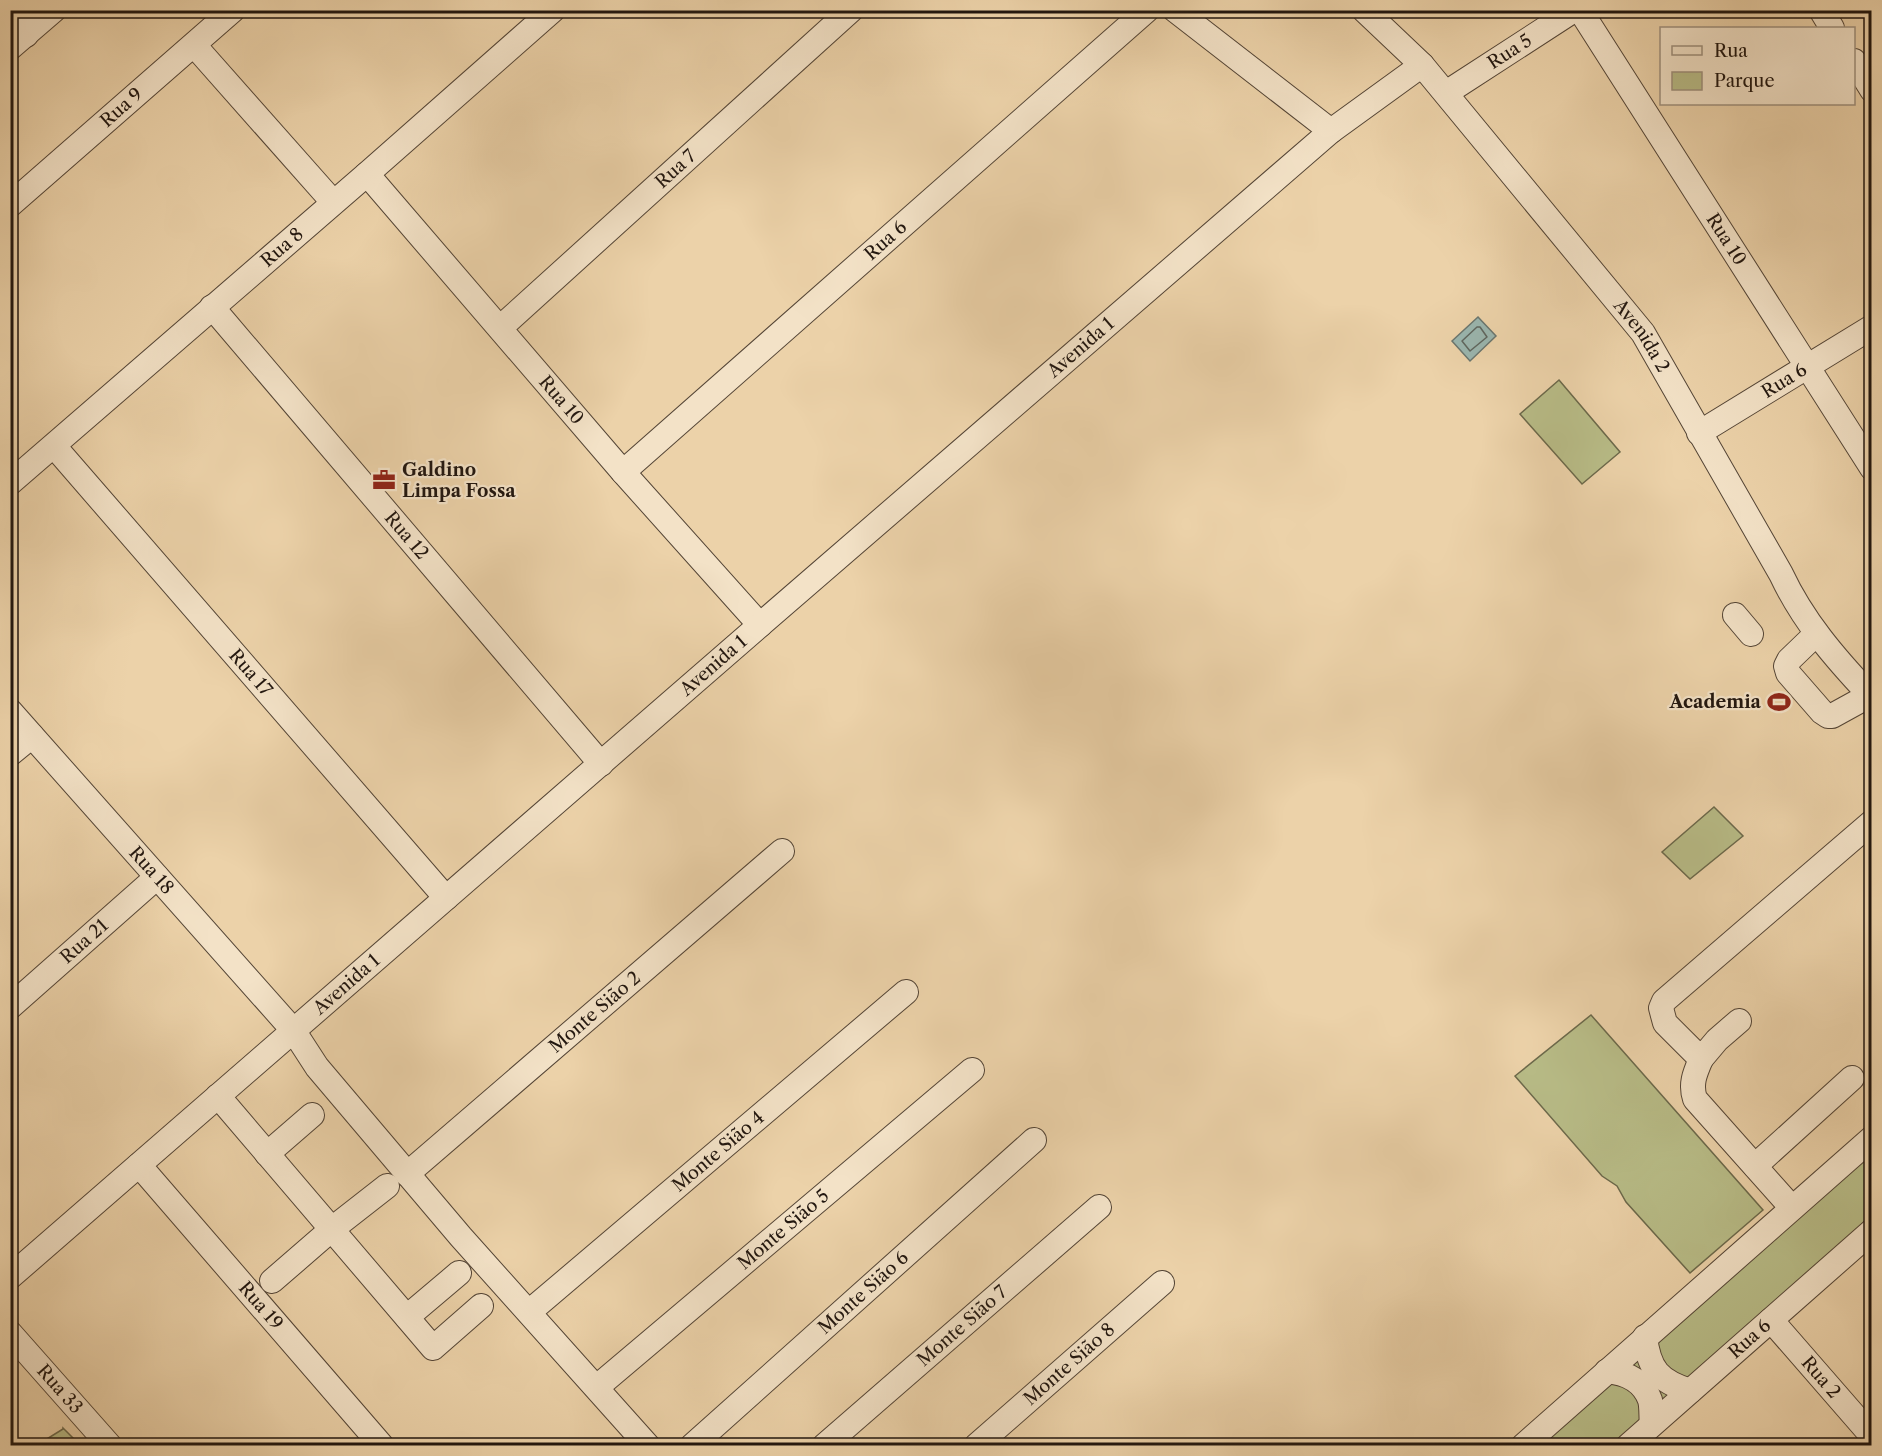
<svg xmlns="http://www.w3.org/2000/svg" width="1882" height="1456" font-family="'Libre Caslon Text',serif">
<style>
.green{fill:#b8bc87;stroke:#6c694b;stroke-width:1.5}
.water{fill:#9ab6af;stroke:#6a766f;stroke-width:1.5}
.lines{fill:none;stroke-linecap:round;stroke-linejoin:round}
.shore{stroke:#5e665f;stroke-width:1.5}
.minor-casing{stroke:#544536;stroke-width:26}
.minor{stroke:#f3e2c7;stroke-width:24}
.labels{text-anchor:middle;stroke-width:4.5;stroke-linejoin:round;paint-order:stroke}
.street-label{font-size:18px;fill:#21160f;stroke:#f3e2c7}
.poi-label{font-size:18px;font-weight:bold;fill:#21160f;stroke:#f3e2c7;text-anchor:start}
</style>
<rect width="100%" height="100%" fill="#ecd2a9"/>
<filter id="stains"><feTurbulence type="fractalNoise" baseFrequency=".00333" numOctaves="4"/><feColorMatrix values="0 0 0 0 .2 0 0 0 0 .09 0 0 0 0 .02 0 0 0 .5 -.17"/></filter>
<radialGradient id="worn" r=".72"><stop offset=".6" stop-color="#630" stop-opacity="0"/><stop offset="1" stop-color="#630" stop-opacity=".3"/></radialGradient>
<g class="green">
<path d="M1559,380L1620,452L1582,484L1520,414Z"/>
<path d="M1714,807L1743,836L1690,879L1662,852Z"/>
<path d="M1591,1015L1763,1210L1690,1273L1626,1202L1617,1186L1602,1176L1515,1076Z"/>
<path d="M1871,1145V1237L1634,1445L1530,1446Z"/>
<path d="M63,1428L80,1445H37L63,1429Z"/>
</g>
<path class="water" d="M1478,317L1496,336L1470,361L1452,341Z"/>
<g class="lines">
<path class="shore" d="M1477,327H1480L1487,337L1470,351L1462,341Z"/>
<g class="minor-casing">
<g id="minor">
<path d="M1175,10L1331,131"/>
<path id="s1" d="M1364,10L1422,65L1643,333L1781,574C1803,621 1835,658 1870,695"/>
<path id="s2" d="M1580,10L1872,468"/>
<path d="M1821,10L1832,28"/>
<path d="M10,17L26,35"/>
<path d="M194,45L333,202"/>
<path d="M10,48L54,10"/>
<path d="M1854,61L1872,90"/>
<path id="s3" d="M1446,93L1574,10"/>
<path id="s4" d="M367,174L623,472L760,625"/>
<path id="s5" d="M10,205L233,10"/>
<path id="s6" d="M212,307L601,764"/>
<path id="s7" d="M500,328L851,10"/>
<path id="s8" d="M1699,433L1872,327"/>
<path id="s9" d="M54,446L446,898"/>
<path id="s10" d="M623,472L1147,10"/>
<path id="s11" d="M10,483L367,174L553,10"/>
<path d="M1735,615L1751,634"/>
<path d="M1816,634L1789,660L1786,666L1788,673L1822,712L1828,716H1832L1872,694"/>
<path id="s12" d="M10,711L293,1030L317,1067L461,1237L648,1446"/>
<path d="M10,754L32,736"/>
<path id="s13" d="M10,1007L157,877"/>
<path d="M1739,1021L1717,1040L1701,1059L1665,1023L1661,1008L1664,1001L1872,822"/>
<path d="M1701,1059C1695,1073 1690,1084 1695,1099L1792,1208"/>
<path d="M218,1096L433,1348L481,1306"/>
<path d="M267,1154L312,1115"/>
<path id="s14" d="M139,1165L382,1446"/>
<path d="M1755,1166L1852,1078"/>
<path id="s15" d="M407,1174L782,851"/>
<path id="s16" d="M10,1277L760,625L1331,131L1422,65"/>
<path d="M272,1281L332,1229L387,1186"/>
<path id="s17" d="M529,1312L906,992"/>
<path d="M407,1317L459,1273"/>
<path id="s18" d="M1771,1320L1872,1436"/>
<path id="s19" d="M10,1333L110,1446"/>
<path d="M1645,1337C1649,1370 1659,1381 1690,1391"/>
<path d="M1607,1371C1626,1373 1643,1380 1650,1400C1652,1407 1651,1417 1652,1424"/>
<path id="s20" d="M597,1387L972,1070"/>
<path id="s21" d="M692,1446L1034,1140"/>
<path id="s22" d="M824,1446L1099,1207"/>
<path id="s23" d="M976,1446L1162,1283"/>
<path d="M1523,1446L1872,1138"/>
<path id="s24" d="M1628,1446L1872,1231"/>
</g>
</g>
<use href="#minor" class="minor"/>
</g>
<defs>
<g id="office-bare" transform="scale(1.8)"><path d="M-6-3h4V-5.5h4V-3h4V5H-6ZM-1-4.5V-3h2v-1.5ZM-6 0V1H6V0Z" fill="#8f2418" stroke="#f3e2c7" stroke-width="2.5" paint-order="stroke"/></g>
<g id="stadium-bare" transform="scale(1.8)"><path d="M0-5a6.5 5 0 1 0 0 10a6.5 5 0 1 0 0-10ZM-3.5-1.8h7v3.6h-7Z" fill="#8f2418" stroke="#f3e2c7" stroke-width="2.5" paint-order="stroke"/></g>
</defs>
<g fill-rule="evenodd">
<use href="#office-bare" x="384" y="480"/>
<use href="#stadium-bare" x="1779" y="702"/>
</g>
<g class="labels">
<g class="street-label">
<text dy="6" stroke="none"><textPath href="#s3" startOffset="76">Rua 5</textPath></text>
<text dy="6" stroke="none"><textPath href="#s5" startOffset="148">Rua 9</textPath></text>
<text dy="6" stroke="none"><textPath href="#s7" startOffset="237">Rua 7</textPath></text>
<text dy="6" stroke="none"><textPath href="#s2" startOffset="272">Rua 10</textPath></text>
<text dy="6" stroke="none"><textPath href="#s10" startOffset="350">Rua 6</textPath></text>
<text dy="6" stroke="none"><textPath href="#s11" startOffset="360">Rua 8</textPath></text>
<text dy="6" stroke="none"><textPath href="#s1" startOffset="429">Avenida 2</textPath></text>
<text dy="6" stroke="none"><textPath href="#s16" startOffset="1418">Avenida 1</textPath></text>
<text dy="6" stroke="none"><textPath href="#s8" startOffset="100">Rua 6</textPath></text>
<text dy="6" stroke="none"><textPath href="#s4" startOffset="298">Rua 10</textPath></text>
<text dy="6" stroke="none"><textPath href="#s6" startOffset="300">Rua 12</textPath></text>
<text dy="6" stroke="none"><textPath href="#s16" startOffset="932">Avenida 1</textPath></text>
<text dy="6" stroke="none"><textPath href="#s9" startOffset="300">Rua 17</textPath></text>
<text dy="6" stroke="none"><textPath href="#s12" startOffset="213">Rua 18</textPath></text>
<text dy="6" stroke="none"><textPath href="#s13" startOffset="99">Rua 21</textPath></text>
<text dy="6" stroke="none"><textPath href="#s16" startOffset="446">Avenida 1</textPath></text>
<text dy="6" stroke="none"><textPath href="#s15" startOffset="248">Monte Sião 2</textPath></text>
<text dy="6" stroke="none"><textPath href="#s17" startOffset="248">Monte Sião 4</textPath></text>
<text dy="6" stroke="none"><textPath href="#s20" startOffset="244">Monte Sião 5</textPath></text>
<text dy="6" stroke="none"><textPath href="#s21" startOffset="230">Monte Sião 6</textPath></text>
<text dy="6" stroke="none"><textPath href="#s14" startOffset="186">Rua 19</textPath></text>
<text dy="6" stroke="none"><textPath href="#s22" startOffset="183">Monte Sião 7</textPath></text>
<text dy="6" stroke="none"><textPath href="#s24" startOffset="162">Rua 6</textPath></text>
<text dy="6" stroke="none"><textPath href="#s23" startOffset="124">Monte Sião 8</textPath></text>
<text dy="6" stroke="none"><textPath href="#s18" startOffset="76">Rua 2</textPath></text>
<text dy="6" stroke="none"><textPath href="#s19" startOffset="75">Rua 33</textPath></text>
</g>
<g class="poi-label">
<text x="402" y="476">Galdino<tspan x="402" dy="21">Limpa Fossa</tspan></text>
<text x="1761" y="708" text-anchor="end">Academia</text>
</g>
</g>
<rect width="1882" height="1456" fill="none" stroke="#ecd2a9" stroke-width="36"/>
<rect x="12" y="12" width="1858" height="1432" fill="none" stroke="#21160f" stroke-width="3"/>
<rect x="18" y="18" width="1846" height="1420" fill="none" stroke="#21160f" stroke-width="1.5"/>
<rect x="1660" y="27" width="195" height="78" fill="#f3e2c7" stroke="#9f907d" stroke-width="1.5"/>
<rect x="1672" y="46" width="30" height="9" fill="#f3e2c7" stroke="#9f907d" stroke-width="1.5"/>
<text x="1714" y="57" font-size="18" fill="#21160f">Rua</text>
<rect x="1672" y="72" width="30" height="18" fill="#b8bc87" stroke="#9f907d" stroke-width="1.5"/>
<text x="1714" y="87" font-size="18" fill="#21160f">Parque</text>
<rect width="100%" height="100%" filter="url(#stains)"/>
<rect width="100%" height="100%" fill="url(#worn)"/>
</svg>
